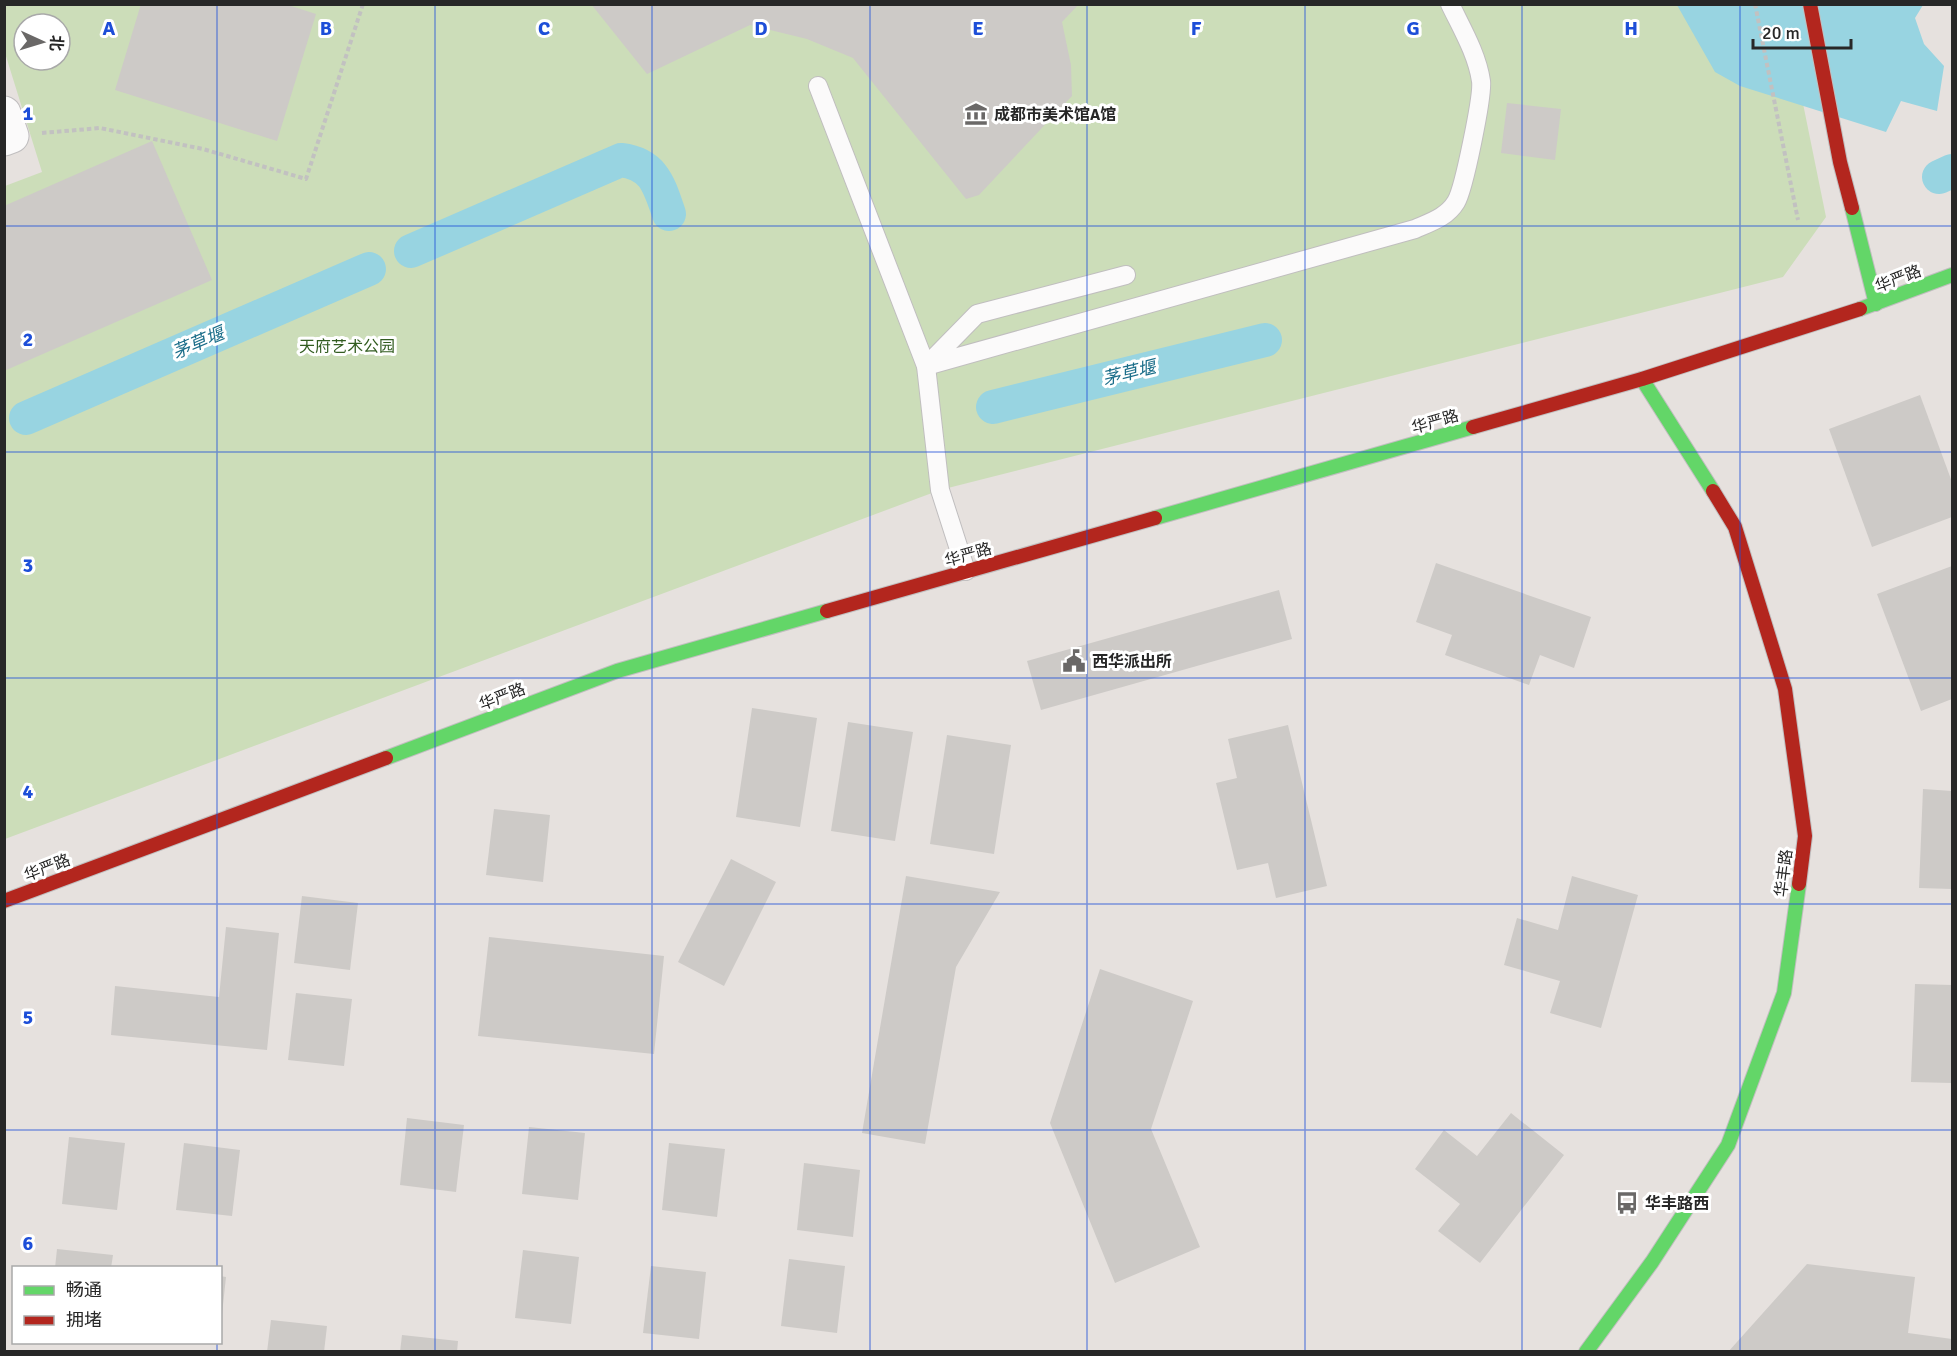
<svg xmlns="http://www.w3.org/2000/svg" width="1957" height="1356" font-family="Signika,'Noto Sans SC',sans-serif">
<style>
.green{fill:#ccddb9;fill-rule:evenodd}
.water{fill:#98d4e1}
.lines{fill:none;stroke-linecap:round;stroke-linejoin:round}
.canal{stroke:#98d4e1;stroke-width:34}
.building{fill:#cdcac7}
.lane-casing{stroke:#c0bebf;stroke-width:20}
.street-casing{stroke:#c0bebf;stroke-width:35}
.fast-casing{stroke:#c0bebf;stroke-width:16}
.jam-casing{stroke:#c0bebf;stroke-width:16}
.path{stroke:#c2c1c1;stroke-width:4;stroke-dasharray:4.5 3;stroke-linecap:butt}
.lane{stroke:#fbfafa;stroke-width:18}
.street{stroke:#fbfafa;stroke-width:33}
.fast{stroke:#63d668;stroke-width:14}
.jam{stroke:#b3261e;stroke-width:14}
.grid{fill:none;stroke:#1d4ed8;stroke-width:1.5;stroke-opacity:0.55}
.labels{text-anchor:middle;stroke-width:6;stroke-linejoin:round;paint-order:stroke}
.poi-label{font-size:16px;font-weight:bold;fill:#272727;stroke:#fff;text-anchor:start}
.street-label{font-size:16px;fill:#272727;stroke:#fff}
.park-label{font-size:16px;fill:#325c20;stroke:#fff}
.water-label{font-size:18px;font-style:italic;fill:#1a6d89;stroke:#fff}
.grid-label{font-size:20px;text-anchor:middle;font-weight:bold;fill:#1d4ed8;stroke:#fff;stroke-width:6;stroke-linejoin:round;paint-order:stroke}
</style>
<rect width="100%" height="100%" fill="#e6e1de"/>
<path class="green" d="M5,5H1783L1826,217L1783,277L940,490L5,839V186L42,172L5,53ZM24,24H60V60H24Z"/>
<path class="water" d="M1677,5H1923L1915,18L1924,44L1944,66L1937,111L1901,101L1886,132L1740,86L1715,72Z"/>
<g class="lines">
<g class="canal">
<path d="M1939,177L1952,171"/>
<path d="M411,251L621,160C654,164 659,185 669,214"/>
<path d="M993,407L1265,340"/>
<path d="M26,418L369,269"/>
</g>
</g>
<g class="building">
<path d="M141,4H285L316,14L277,141L115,90Z"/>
<path d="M591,4H1079L1062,22L1071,65L1072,96L979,195L966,199L853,58L807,39L750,25L647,74Z"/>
<path d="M1507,103L1561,109L1555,160L1501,153Z"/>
<path d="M152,141L212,280L4,371V206Z"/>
<path d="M1920,395L1952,482V517L1872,547L1829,429Z"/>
<path d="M1436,563L1591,617L1574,668L1540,655L1529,685L1445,655L1452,635L1416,622Z"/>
<path d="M1952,566V699L1921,711L1877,594Z"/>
<path d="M1279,590L1292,639L1041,710L1027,661Z"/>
<path d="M752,708L817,718L800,827L736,817Z"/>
<path d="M848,722L913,732L895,841L831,831Z"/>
<path d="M1288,725L1327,886L1276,898L1268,863L1237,870L1216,783L1237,778L1228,739Z"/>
<path d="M947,735L1011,745L994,854L930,844Z"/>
<path d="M1923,789L1952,791V889L1919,888Z"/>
<path d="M494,809L550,815L543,882L486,875Z"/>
<path d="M731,859L776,882L724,986L678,962Z"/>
<path d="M906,876L1000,892L956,967L925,1144L862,1133Z"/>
<path d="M1572,876L1638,895L1601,1028L1550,1013L1560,981L1504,965L1517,918L1558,930Z"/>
<path d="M302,896L358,903L350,970L294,963Z"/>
<path d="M226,927L279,933L267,1050L111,1035L115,986L219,997Z"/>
<path d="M489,937L664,956L654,1054L478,1036Z"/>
<path d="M1100,969L1193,1001L1151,1129L1200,1247L1115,1283L1050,1123Z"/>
<path d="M1915,984L1952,985V1083L1911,1082Z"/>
<path d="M296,993L352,999L344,1066L288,1060Z"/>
<path d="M1511,1113L1564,1155L1480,1263L1438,1231L1460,1204L1415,1169L1444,1130L1477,1156Z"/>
<path d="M407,1118L464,1125L456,1192L400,1185Z"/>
<path d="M529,1127L585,1133L578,1200L522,1194Z"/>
<path d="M69,1137L125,1143L117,1210L62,1204Z"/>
<path d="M184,1143L240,1150L232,1216L176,1210Z"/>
<path d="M669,1143L725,1149L717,1217L662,1210Z"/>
<path d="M804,1163L860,1170L853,1237L797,1230Z"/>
<path d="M57,1249L113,1255L111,1268H55Z"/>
<path d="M523,1250L579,1257L571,1324L515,1318Z"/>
<path d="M789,1259L845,1266L837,1333L781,1326Z"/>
<path d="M1807,1264L1915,1277L1908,1333L1952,1339V1352H1728Z"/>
<path d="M651,1266L706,1272L699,1339L643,1333Z"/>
<path d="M220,1276L226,1277L222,1314L220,1313Z"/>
<path d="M271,1320L327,1326L324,1352H267Z"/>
<path d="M402,1335L458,1341L457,1352H400Z"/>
</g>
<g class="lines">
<g class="lane-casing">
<g id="lane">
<path d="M818,86L926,366L940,490L966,571"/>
<path d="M1126,275L977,314L926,366L1415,229C1431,222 1447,217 1456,202C1464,189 1483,95 1481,81C1477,54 1462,29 1450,4"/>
</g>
</g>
<g class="street-casing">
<path id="street" d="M4,113L12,136L4,139"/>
</g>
<g class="fast-casing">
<g id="fast">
<path d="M1852,208L1876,304"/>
<path d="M1860,309L1952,275"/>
<path d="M1642,379L1713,491"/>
<path d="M1155,518L1473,427"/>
<path d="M386,758L617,671L827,611"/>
<path d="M1586,1352L1652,1262L1728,1145L1784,993L1799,884"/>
</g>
</g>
<g class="jam-casing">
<g id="jam">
<path d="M1810,4L1840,162L1852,208"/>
<path d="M1473,427L1642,379L1860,309"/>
<path d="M1713,491L1735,527L1785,689L1805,836L1799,884"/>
<path d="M827,611L1155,518"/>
<path d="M4,901L386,758"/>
</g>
</g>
<g class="path">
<path d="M1755,4L1798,220"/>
<path d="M42,133L100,128L203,149L306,179L363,4"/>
</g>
<use href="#lane" class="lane"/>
<use href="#street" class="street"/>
<use href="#fast" class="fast"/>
<use href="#jam" class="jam"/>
</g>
<path class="grid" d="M217,4V1268M435,4V1352M652,4V1352M870,4V1352M1087,4V1352M1305,4V1352M1522,4V1352M1740,4V1352M4,226H1952M4,452H1952M4,678H1952M4,904H1952M4,1130H1952M217,1342V1352"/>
<defs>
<g id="museum-bare" transform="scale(1.8)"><path d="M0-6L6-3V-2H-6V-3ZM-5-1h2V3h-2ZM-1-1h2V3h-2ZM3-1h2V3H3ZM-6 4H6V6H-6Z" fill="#6a6867" stroke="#fff" stroke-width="2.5" paint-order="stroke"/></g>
<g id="civic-bare" transform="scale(1.8)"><path d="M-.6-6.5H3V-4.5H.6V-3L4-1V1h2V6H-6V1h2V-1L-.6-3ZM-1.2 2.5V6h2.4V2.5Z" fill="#6a6867" stroke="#fff" stroke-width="2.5" paint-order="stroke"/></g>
<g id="bus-bare" transform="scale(1.8)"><path d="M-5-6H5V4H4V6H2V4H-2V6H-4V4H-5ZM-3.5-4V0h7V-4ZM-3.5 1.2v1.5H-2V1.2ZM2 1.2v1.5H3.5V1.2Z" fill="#6a6867" stroke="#fff" stroke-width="2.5" paint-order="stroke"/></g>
</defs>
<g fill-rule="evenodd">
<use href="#museum-bare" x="976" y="114"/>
<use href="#civic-bare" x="1074" y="661"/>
<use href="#bus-bare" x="1627" y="1203"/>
</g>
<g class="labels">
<g class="poi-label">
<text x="994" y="120">成都市美术馆A馆</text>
<text x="1092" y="667">西华派出所</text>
<text x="1645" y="1209">华丰路西</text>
</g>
<g class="street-label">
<text transform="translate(1898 278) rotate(-21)" y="6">华严路</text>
<text transform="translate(1435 421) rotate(-16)" y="6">华严路</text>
<text transform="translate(968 554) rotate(-16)" y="6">华严路</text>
<text transform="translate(502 696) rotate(-21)" y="6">华严路</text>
<text transform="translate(47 867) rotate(-21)" y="6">华严路</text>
<text transform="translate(1783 873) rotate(-83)" y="6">华丰路</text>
</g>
<g class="park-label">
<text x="347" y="352">天府艺术公园</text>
</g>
<g class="water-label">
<text transform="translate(198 343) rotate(-23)" y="6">茅草堰</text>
<text transform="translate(1129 373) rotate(-14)" y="6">茅草堰</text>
</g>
</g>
<g class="grid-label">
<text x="109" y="35">A</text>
<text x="326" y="35">B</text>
<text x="544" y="35">C</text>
<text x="761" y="35">D</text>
<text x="978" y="35">E</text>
<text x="1196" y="35">F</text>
<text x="1413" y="35">G</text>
<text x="1631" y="35">H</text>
<text x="28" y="120">1</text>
<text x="28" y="346">2</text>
<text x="28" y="572">3</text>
<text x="28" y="798">4</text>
<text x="28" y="1024">5</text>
<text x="28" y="1250">6</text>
</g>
<rect width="1957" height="1356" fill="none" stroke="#272727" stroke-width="12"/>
<rect x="12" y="1266" width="210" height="78" fill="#ffffff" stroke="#a9a9a9" stroke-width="1.5"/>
<rect x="24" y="1286" width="30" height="9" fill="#63d668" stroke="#a9a9a9" stroke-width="1.5"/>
<text x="66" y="1296" font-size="18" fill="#272727">畅通</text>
<rect x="24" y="1316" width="30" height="9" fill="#b3261e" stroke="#a9a9a9" stroke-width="1.5"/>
<text x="66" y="1326" font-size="18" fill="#272727">拥堵</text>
<g transform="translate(42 42) rotate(94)"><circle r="28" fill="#ffffff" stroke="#a9a9a9" stroke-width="1.5"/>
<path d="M0-4.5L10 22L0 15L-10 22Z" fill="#6a6867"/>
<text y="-9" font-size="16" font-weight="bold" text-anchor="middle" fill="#272727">北</text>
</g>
<path d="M1753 39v9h98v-9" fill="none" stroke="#272727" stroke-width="3"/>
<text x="1762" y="39" font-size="18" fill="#272727" stroke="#ffffff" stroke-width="4.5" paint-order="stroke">20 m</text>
</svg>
